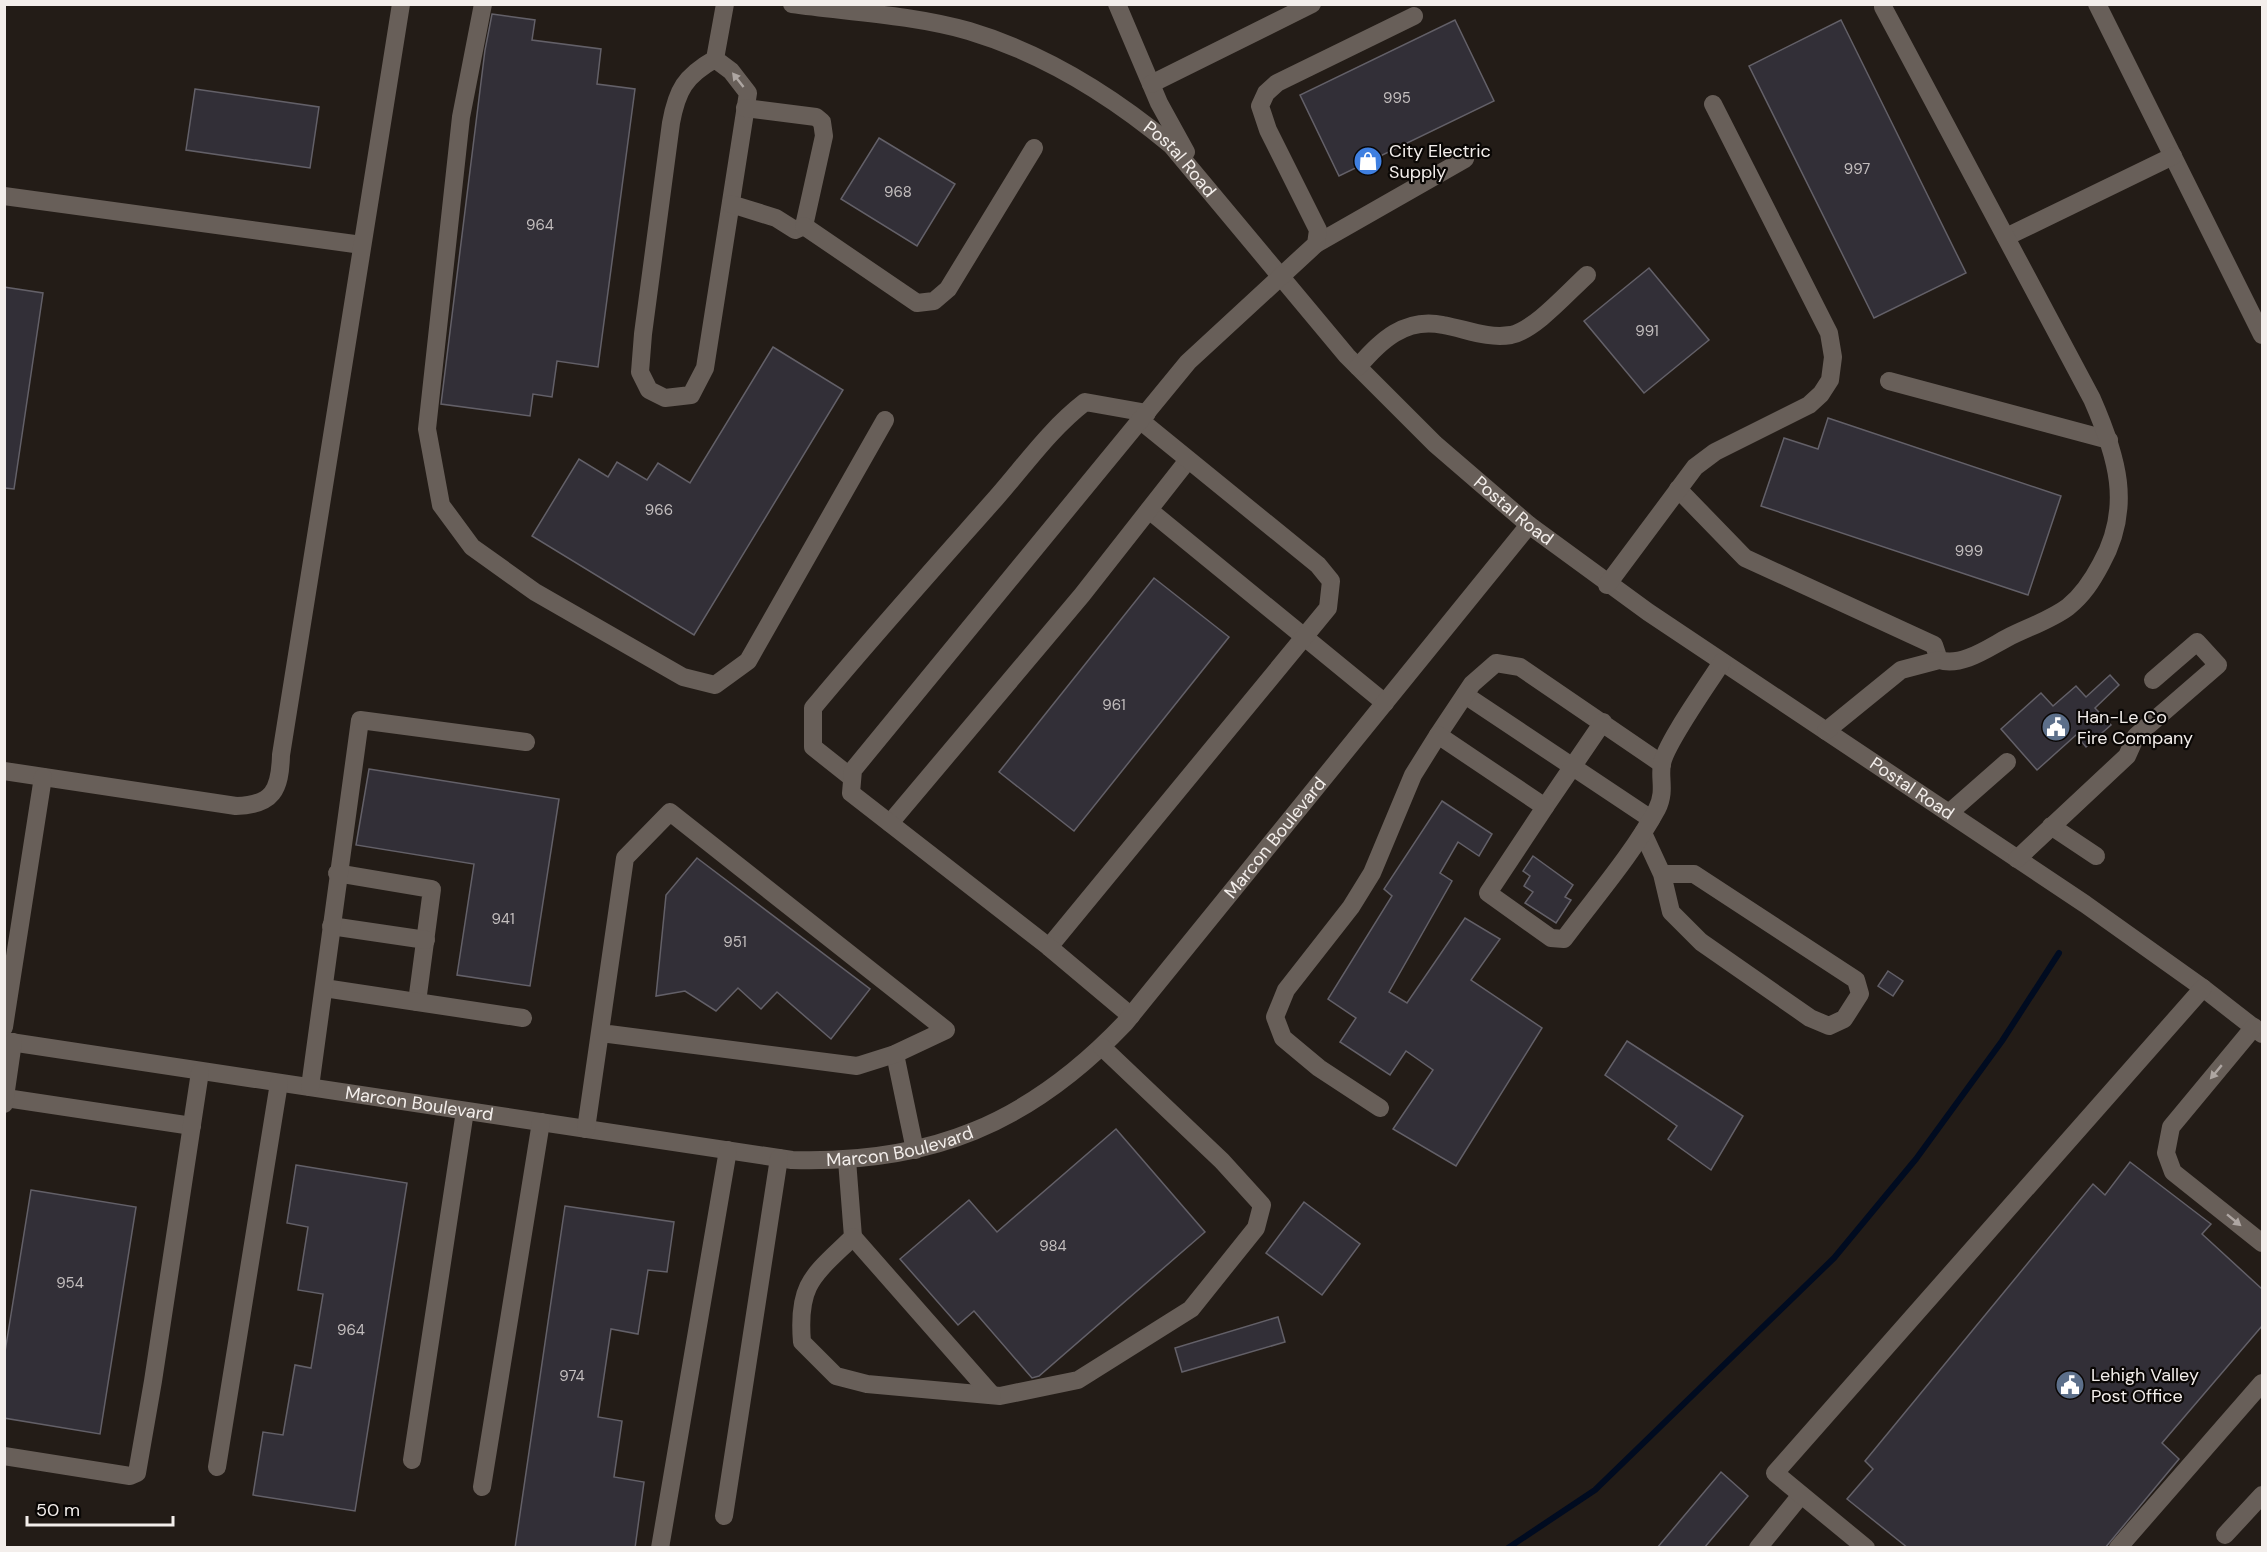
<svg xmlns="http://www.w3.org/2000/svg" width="2267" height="1552" font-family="'DM Sans',sans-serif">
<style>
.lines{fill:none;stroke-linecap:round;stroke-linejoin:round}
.stream{stroke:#000b20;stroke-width:6}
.building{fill:#322f37;stroke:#636068;stroke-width:1.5}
.minor{stroke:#685f59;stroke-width:18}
.oneway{fill:#aea6a2}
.labels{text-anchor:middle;stroke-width:4.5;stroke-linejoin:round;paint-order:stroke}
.number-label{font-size:15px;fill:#c3bebe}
.poi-label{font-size:18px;fill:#f3eeeb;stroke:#0a0705;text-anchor:start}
.street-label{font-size:18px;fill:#f3eeeb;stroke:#0a0705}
</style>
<rect width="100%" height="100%" fill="#231c17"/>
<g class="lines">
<path class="stream" d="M1508,1548L1595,1490L1834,1258L1916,1159L2002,1041L2059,953"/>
</g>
<g class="building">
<path d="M492,14L535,20L532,40L601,49L597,84L635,89L598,367L557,361L552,397L533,394L530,416L441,404L485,50Z"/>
<path d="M1455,20L1494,101L1339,176L1300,95Z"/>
<path d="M1841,20L1966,273L1874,318L1749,66Z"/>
<path d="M195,89L319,107L310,168L186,150Z"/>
<path d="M879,138L955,184L917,246L841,199Z"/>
<path d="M1649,268L1709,340L1644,393L1584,321Z"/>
<path d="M4,287L43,293L14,489L4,488Z"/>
<path d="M773,347L843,390L694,635L532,536L579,459L608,477L617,462L647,480L658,463L690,483Z"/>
<path d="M1828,418L2061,496L2028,595L1761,506L1784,438L1818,449Z"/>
<path d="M1154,578L1229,637L1074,831L999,772Z"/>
<path d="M2110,675L2119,685L2095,708L2111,725L2086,747L2076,735L2037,770L2001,729L2041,693L2053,706L2076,686L2086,697Z"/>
<path d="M369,769L559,799L530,986L457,975L474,864L356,845Z"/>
<path d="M1442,801L1492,834L1479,856L1458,842L1440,873L1452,881L1389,992L1407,1003L1465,918L1500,939L1471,980L1542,1028L1456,1166L1393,1129L1433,1070L1406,1051L1390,1075L1340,1042L1356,1018L1328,999L1392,896L1384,889Z"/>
<path d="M1533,856L1573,885L1565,897L1571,900L1556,923L1525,903L1533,892L1524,886L1530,876L1523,871Z"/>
<path d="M697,858L870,989L831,1039L777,992L761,1009L738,988L716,1011L685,991L656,996L666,895Z"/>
<path d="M1888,971L1903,981L1893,996L1878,986Z"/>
<path d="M1627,1041L1743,1116L1711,1170L1668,1139L1677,1126L1605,1075Z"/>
<path d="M1116,1129L1205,1232L1039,1376L1032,1378L974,1311L958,1325L900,1259L969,1200L997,1232Z"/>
<path d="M2130,1162L2211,1224L2202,1234L2262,1289V1326L2162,1443L2179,1459L2105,1548H1908L1847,1499L1873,1469L1865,1461L2093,1184L2105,1195Z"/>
<path d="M296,1165L407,1183L355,1511L253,1495L263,1432L283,1435L295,1365L311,1368L323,1294L298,1290L308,1227L287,1223Z"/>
<path d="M31,1190L136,1207L100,1434L4,1418V1358Z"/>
<path d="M1304,1202L1360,1244L1322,1295L1266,1253Z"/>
<path d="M565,1206L674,1222L667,1272L648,1270L638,1334L611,1329L598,1417L622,1421L614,1477L644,1482L635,1548H515Z"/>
<path d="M1278,1317L1285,1342L1182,1372L1175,1348Z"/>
<path d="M1721,1472L1748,1496L1704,1548H1657Z"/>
</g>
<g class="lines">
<g class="minor">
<path d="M483,4L461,117L427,429L441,505L472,547L535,592L683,677L715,685L748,661L885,420"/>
<path id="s1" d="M792,4C851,12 912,15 969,31C1043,53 1112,96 1171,145L1347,356L1435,444L1529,525L1648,612L2085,904L2203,988L2262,1034"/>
<path d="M1117,4L1159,103L1186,152"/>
<path d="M2097,4L2262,335"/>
<path d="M715,59L731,71L748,93L705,368L691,395L665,398L649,390L640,372L643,334L671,123C677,90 685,76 715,59L725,4"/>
<path d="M1151,84L1312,4"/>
<path d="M4,196L362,245"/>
<path d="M731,204L776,218L795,230L804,226L824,136L822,122L816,117L745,108"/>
<path d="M804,226L917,303L934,301L948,289L1034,148"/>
<path d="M2006,237L2173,156"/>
<path d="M1316,244L1465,159"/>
<path d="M1358,367C1380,341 1405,317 1443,325C1466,329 1487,339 1511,335C1535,330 1568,292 1587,275"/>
<path d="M1889,381L2109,440"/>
<path d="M1678,489L1745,558L1934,645L1939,660"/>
<path d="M1149,510L1385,703"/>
<path d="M1607,585L1695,467L1715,452L1809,405L1821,394L1830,380L1833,357L1829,333L1713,104"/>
<path d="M1465,695L1651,819"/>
<path d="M1826,731L1901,670L1939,660C1962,667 1988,648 2007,638C2026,628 2051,620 2068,607C2083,595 2092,581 2101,564C2133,507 2117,456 2092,399L1883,7"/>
<path d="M1438,735L1472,684L1496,663L1520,667L1662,764"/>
<path d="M4,771L236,806C273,805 280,790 281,755L401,4"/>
<path d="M852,778L813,747V708C872,637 934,568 996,498C1025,465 1050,429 1085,402L1147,413"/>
<path d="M1545,807L1603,722"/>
<path d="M1949,813L2007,762"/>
<path d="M890,823L1082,595L1188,460"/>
<path d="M2051,826L2096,856"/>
<path d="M1643,833L1662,874L1671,912L1701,942L1810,1018L1829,1026L1844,1019L1860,994L1856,980L1694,874H1662"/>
<path d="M2017,859L2127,756L2136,736L2218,665L2197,642L2153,680"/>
<path d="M337,873L432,889L417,1002"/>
<path d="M331,926L426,940"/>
<path d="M1049,947L1328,608L1331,581L1318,565L1141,421"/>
<path d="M324,988L523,1018"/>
<path d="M1131,1016L1049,947L851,793L853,770L1188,362L1316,244L1318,230L1268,130L1260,106L1266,93L1277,83L1414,16"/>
<path d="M4,1027L43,777"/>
<path d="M2254,1027L2171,1127L2166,1153L2173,1172L2262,1243"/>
<path id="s2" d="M4,1041L792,1160C930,1164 1029,1124 1125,1023L1529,525"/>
<path d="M895,1054L915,1150"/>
<path d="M310,1087L360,720L526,742"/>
<path d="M6,1098L192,1126"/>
<path d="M4,1104L13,1042"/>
<path d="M1380,1108L1319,1068L1283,1038L1275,1017L1286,990L1351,907L1372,873L1413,775L1438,735L1545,807L1488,893L1551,938L1564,939C1596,896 1632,855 1657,809C1666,791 1659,778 1662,764C1665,744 1709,683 1722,662"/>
<path d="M586,1129L625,858L670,812L946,1030L895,1054L857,1066L601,1033"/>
<path d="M847,1160L853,1237C814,1275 797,1283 802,1342L836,1376L867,1384L1000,1396L1078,1380L1191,1309L1256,1228L1262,1205L1222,1161L1102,1047"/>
<path d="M853,1237L992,1395"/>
<path d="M4,1456L130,1476L137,1473L153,1381L200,1072"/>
<path d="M412,1460L465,1111"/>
<path d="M217,1467L279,1083"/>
<path d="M482,1487L541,1122"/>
<path d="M724,1516L779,1158"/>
<path d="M2225,1535L2262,1495"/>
<path d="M660,1548L728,1150"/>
<path d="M1758,1548L1801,1495"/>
<path d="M1866,1548L1775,1473L2203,988"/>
<path d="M2118,1548L2262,1383"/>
</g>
</g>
<defs><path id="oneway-solid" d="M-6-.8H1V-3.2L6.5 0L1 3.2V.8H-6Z" transform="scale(1.5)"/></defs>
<g class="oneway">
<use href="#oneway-solid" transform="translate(738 80) rotate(-128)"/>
<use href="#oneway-solid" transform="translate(2216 1072) rotate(130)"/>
<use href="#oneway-solid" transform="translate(2234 1220) rotate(39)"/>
</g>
<defs>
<g id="shop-disc" transform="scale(1.5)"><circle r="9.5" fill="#3f7fe0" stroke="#0a0705"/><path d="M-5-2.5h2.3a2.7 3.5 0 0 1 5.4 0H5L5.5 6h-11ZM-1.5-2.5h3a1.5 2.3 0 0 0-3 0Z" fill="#fff"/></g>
<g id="civic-disc" transform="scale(1.5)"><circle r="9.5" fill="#5c6f8a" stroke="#0a0705"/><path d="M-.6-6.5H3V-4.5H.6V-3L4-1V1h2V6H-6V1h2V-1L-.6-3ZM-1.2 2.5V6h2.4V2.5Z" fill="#fff"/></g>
</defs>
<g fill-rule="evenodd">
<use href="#shop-disc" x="1368" y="161"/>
<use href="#civic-disc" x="2056" y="727"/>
<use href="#civic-disc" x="2070" y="1385"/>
</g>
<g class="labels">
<g class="number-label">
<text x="1397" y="103">995</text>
<text x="1857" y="174">997</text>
<text x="898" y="197">968</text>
<text x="540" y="230">964</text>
<text x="1647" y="336">991</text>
<text x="659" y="515">966</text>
<text x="1969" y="556">999</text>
<text x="1114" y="710">961</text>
<text x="503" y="924">941</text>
<text x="735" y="947">951</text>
<text x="1053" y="1251">984</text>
<text x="70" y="1288">954</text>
<text x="351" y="1335">964</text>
<text x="572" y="1381">974</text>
</g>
<g class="poi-label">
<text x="1389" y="157">City Electric<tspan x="1389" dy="21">Supply</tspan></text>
<text x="2077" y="723">Han-Le Co<tspan x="2077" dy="21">Fire Company</tspan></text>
<text x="2091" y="1381">Lehigh Valley<tspan x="2091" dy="21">Post Office</tspan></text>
</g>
<g class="street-label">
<text dy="6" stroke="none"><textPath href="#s1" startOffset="429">Postal Road</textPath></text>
<text dy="6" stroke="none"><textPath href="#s1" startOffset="915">Postal Road</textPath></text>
<text dy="6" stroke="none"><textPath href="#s1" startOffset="1401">Postal Road</textPath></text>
<text dy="6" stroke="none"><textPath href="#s2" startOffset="1408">Marcon Boulevard</textPath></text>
<text dy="6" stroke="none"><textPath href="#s2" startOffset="420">Marcon Boulevard</textPath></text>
<text dy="6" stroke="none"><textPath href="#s2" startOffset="906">Marcon Boulevard</textPath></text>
</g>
</g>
<rect width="2267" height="1552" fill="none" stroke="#f3eeeb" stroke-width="12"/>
<path d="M27 1516v9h146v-9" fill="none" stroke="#f3eeeb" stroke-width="3"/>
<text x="36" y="1516" font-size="18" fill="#f3eeeb" stroke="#0a0705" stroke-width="4.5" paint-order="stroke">50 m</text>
</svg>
